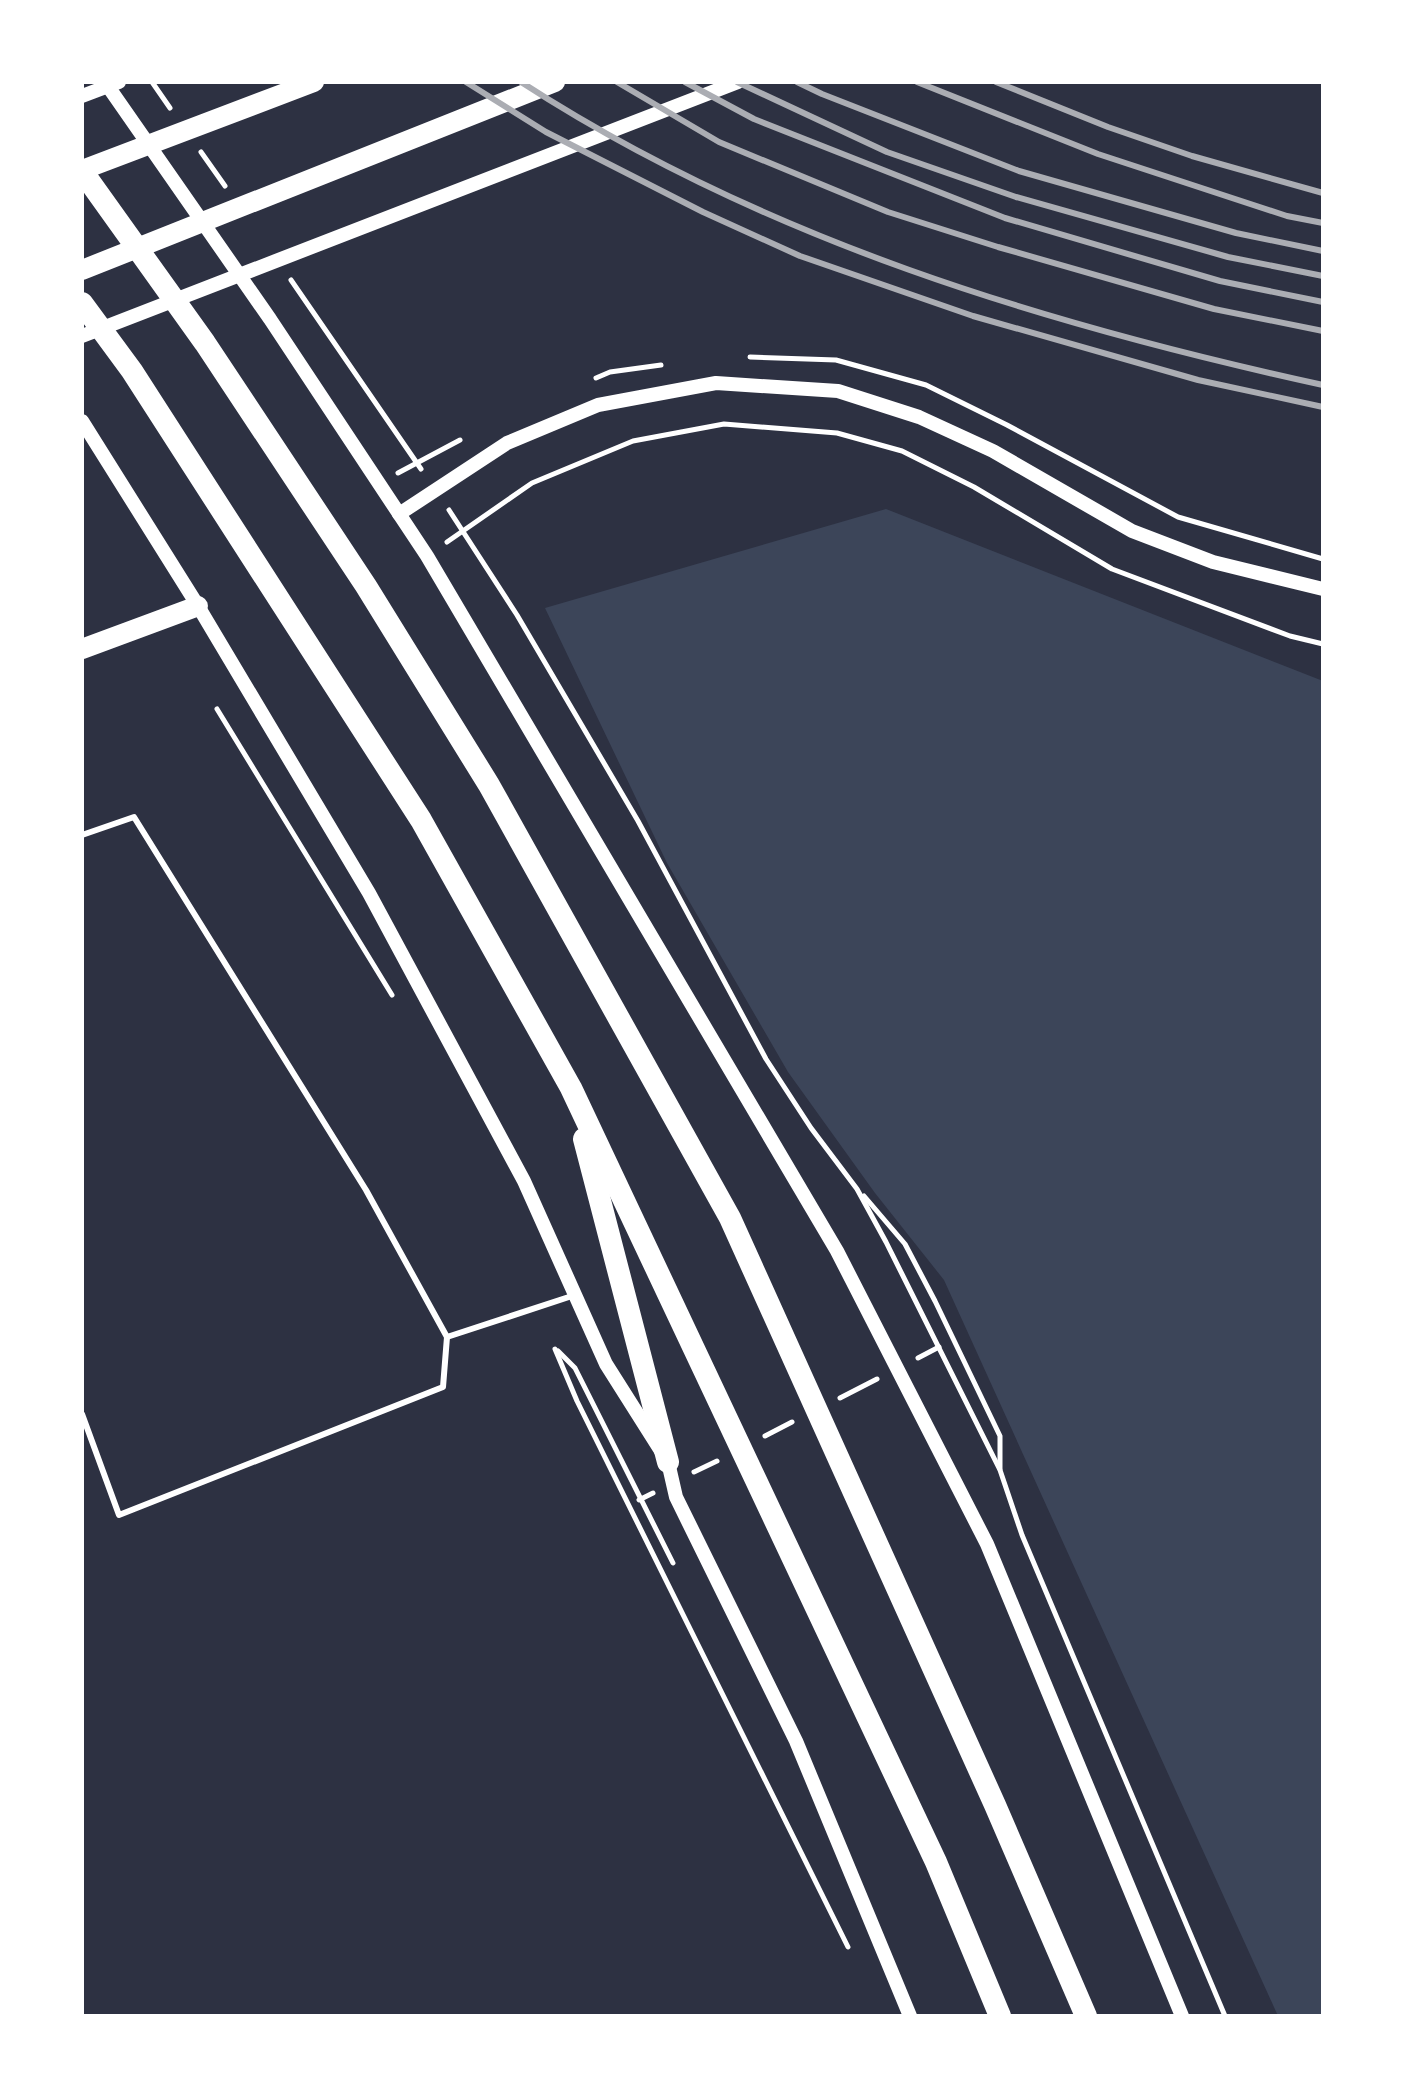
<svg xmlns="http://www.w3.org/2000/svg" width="1405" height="2098" font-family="Figtree,sans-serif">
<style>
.green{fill:#3c4559}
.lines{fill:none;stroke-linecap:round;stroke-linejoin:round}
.path{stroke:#fff;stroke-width:5}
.service{stroke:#fff;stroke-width:6}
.tertiary{stroke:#fff;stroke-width:14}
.primary{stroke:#fff;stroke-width:20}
.trunk{stroke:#fff;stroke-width:22}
.rail{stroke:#abadb3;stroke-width:6}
</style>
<rect width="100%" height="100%" fill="#2d3142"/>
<path class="green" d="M886,509L1323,681V2016H1278L944,1280L875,1193L788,1072L667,863L545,608Z"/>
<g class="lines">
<g class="path">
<path d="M152,82L170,108"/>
<path d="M201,152L225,186"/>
<path d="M291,280L421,469"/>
<path d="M750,357L836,360L926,385L1007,425L1178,517L1323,559"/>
<path d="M596,378L610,372L661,365"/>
<path d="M398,473L460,440"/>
<path d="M449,510L517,615L638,821L766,1059L811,1128L857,1189L886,1242L1000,1470L1022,1535L1225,2016"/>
<path d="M447,542L532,483L633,441L724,424L837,433L902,451L974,487L1112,569L1290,636L1323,644"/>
<path d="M217,709L392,995"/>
<path d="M864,1196L905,1244L935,1301L1000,1436V1469"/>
<path d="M555,1349L577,1401L848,1947"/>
<path d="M558,1351L575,1368L673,1563"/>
<path d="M918,1358L939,1347"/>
<path d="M840,1398L877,1379"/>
<path d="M765,1436L792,1422"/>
<path d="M694,1472L717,1461"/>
<path d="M639,1500L653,1493"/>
</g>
<g class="service">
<path d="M82,835L134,817L366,1190L447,1337L443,1387L119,1515L82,1414"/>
<path d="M447,1337L575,1295"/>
</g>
<g class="tertiary">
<path d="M105,82L270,319L427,556L837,1251L987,1544L1182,2016"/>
<path d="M82,96L119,82"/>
<path d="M82,336L738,82"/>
<path d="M82,421L198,606L369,893L524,1181L606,1364L668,1462L676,1497L796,1741L910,2016"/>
<path d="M399,514L507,443L598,405L716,383L838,391L919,417L993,451L1132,531L1213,562L1323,589"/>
</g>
<g class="primary">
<path d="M82,170L314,82"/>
<path d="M82,270L555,82"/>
<path d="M82,649L198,606"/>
</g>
<g class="trunk">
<path d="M82,171L205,343L366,586L489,785L730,1218L995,1805L1086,2016"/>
<path d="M82,303L132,371L421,820L571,1088L936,1862L1000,2016"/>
<path d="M584,1139L668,1462"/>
</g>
<g class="rail">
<path d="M466,82L546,132L703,212L800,256L973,316L1198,380L1323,407"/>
<path d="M521,82C763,239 1044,324 1323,385"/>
<path d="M617,82L719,142L888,212L998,247L1214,309L1323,331"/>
<path d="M685,82L754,119L1005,218L1220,281L1323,302"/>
<path d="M737,82L887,152L1016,197L1228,257L1323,276"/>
<path d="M797,82L822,94L1019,171L1236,233L1323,251"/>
<path d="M917,82L1098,154L1287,216L1323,223"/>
<path d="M996,82L1108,127L1192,156L1323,193"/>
</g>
</g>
<rect width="1405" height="2098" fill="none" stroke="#ffffff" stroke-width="168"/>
</svg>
